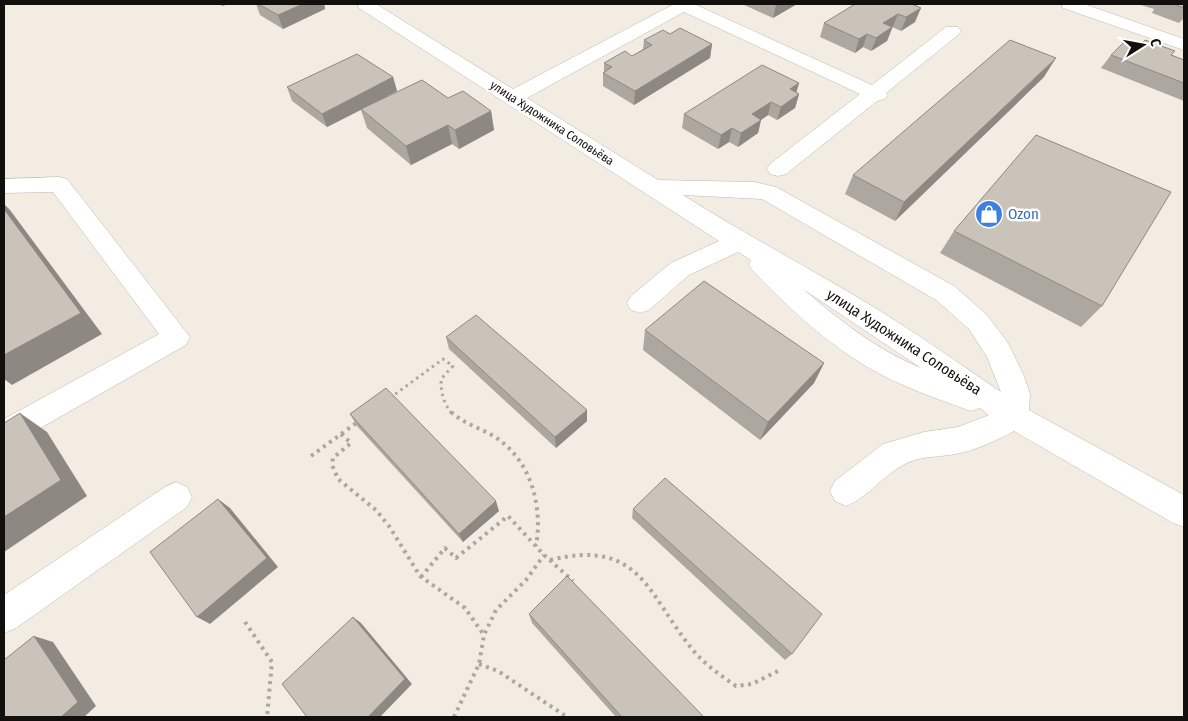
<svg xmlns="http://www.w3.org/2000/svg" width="1188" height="721" font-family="'Fira Sans Condensed',sans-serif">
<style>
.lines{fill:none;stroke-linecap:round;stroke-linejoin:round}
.minor-casing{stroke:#bfb9af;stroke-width:1}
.path-far1{stroke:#aca79f;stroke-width:3;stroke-dasharray:2.5 4;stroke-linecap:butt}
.path{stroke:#aca79f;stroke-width:4;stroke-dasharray:3 4.5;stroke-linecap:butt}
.minor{fill:#fff;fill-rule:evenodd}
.wall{fill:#ada89f}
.shaded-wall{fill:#8d8882}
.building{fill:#c9c3b9;stroke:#8d8882}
.labels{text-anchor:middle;stroke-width:5;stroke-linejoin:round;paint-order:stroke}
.far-street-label{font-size:12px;fill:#12100d;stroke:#fff}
.shop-label{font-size:15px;fill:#366cbe;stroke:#fff;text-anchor:start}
.street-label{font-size:15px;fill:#12100d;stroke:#fff}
</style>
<rect width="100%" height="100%" fill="#f3ece2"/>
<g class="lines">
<g class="minor-casing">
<g id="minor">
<path d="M357,4H376L513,89L674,4H694L872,85L946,27H958L961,31L958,35L886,93L888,95L885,99L877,101L786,174L778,176L770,174L767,169L770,164L860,94L684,12L527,98L658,180L754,182L776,187L954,286L987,315L1008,343L1024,376L1030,394L1029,410L1184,495V527L1173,523L1014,431C996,441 976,450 956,454C939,457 918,456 903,465C882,477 868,497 846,506L835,501L830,491L835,481L883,444L924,432L958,427L989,415L980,408L971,411C937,399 900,386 869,368C825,342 788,307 752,270L749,264L751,260L738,252L689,275L649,310L640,313L631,310L627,303L631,296L671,263L719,241L359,8ZM683,195L762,199L936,300L969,329L987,357L1001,392C960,364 919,335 877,309C813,270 746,235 683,195ZM803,289L921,368C877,350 839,320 803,289Z"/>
<path d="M1061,4H1084L1184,39V50L1063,8Z"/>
<path d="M59,177L67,179L190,337L186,345L14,443L4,447V419L159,334L53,192L4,193V179Z"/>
<path d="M176,482L187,487L192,497L187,507L16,628L4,633V595L165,487Z"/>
</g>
</g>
<path class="path-far1" d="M390,398L443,359L453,366L441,379C441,393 443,402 452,414"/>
<g class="path">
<path d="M451,412C464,424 481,428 495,437C531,460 543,506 536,546"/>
<path d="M341,434L351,443L333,458L332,465L338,479L376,510L389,526L420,576L465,608L484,635"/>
<path d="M311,456L359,421"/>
<path d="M550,560C640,538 647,593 692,649C704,664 720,675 736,686L752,684L778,671"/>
<path d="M421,577L445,548L456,558L508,516L544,555L573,581"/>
<path d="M245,622L272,662L267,717"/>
<path d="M479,664L498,671L567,717"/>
<path d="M454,717L479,664L484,635L496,610L526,580L544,555"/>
</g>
<use href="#minor" class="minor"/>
</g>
<g class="wall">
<path d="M256,4H324L325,9L283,29L260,15Z"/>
<path d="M742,4H797L773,18Z"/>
<path d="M917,4L916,6L915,22L901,31L892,27L891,28L887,41L871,51L863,47L855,53L820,37L824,23Z"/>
<path d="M1142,4H1184V20L1183,19L1179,23L1152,13L1154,9L1141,5Z"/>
<path d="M670,34L712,44L710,58L634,105L603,86V73L604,72V63L632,56L643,49L644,40Z"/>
<path d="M1111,55H1172L1184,60V101L1101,68Z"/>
<path d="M393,77L397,91L387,96L448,98L491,111L494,130L459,149L452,144L411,165L367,128L361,110L327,127L292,101L287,87Z"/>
<path d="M1044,77L895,221L845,194L853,175Z"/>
<path d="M799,83L796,92L799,94L795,108L777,120L768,115L761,120L758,133L738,147L729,142L718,149L682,128L684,114Z"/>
<path d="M954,231L1102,306L1081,327L940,253Z"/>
<path d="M645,330L824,363L814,383L760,440L643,350Z"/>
<path d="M446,337L587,421L556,448L449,349Z"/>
<path d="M350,414L499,511L463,542L357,426Z"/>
<path d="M633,509L792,654L785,660L632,518Z"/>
<path d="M529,614L704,717H616L532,623Z"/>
</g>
<g class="shaded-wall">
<path d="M221,4H229L222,6Z"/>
<path d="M303,4H324L325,9L283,29L278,15Z"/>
<path d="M778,4H797L773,18L776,5Z"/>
<path d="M912,4H917L913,13L921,8L915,22L901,31Z"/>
<path d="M898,14L887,41L871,51L883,23Z"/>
<path d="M867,34L863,47L855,53L859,39Z"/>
<path d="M712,44L710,58L634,105L635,91Z"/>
<path d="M1056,58L1044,77L895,221L904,202Z"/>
<path d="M393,77L397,91L327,127L322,114Z"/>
<path d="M799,83L795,97L799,94L795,108L777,120L781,107L790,89Z"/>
<path d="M771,102L768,115L761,120L758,133L738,147L741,133L752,114Z"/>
<path d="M491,111L494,130L459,149L455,130Z"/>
<path d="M448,125L452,144L411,165L406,146Z"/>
<path d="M732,128L729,142L718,149L721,135Z"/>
<path d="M4,204L10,210L102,334L12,385L4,379Z"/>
<path d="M824,363L814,383L760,440L768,422Z"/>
<path d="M587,410V421L556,448L555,437Z"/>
<path d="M20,413L47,432L87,496L4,552V517Z"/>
<path d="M218,499L230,508L278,567L210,624L197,617Z"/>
<path d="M496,501L499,511L463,542L459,534Z"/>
<path d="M353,617L361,623L412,684L380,717H368Z"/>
<path d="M34,636L53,642L96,706L84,717H61Z"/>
</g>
<g class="building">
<path d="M258,4H303L278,15Z"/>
<path d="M855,4H912L921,8L906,17L898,14L883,23L892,27L876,38L867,34L859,39L824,23Z"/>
<path d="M1173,4H1184V8Z"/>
<path d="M680,28L712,44L635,91L603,73L612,67L604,63L625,51L632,56L652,45L644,40L663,30L670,34Z"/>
<path d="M1127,39L1141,44L1145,40L1175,51L1171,55L1184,60V83L1111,55Z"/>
<path d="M1010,40L1056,58L904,202L853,175Z"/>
<path d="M357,54L393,77L322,114L287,87Z"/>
<path d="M762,65L799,83L790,89L799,94L781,107L771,102L752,114L761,120L741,133L732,128L721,135L684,114Z"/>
<path d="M422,80L448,98L463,91L491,111L455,130L448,125L406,146L361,109Z"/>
<path d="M1036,135L1171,192L1102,306L954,231Z"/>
<path d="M4,209L81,313L4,355Z"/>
<path d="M704,281L824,363L768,422L645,330Z"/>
<path d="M476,315L587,410L555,437L446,337Z"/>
<path d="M386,388L496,501L459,534L350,414Z"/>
<path d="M20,413L61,480L4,517V423Z"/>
<path d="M665,478L822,614L792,654L633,509Z"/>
<path d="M218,499L267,558L197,617L150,552Z"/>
<path d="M567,576L704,717H622L529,614Z"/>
<path d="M353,617L405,679L368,717H307L282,684Z"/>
<path d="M34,636L78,702L61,717H4V660Z"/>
</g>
<defs>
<g id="shop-disc" transform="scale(1.4375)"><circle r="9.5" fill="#3f7fe0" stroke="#fff"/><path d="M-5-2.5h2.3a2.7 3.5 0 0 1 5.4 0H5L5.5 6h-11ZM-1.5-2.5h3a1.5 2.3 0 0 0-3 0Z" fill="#fff"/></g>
</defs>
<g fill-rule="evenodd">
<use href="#shop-disc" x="989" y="214"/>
</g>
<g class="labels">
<g class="far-street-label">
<text transform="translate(552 123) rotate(33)" y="4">улица Художника Соловьёва</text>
</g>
<g class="shop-label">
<text x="1008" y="219">Ozon</text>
</g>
<g class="street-label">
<text transform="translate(904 342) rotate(33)" y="5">улица Художника Соловьёва</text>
</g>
</g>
<rect width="1188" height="721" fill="none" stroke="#12100d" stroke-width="10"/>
<g transform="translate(1143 45) rotate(79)" stroke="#ffffff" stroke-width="4" paint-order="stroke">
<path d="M0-4L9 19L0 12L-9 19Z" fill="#12100d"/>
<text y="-8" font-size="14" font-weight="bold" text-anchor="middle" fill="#12100d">С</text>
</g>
</svg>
